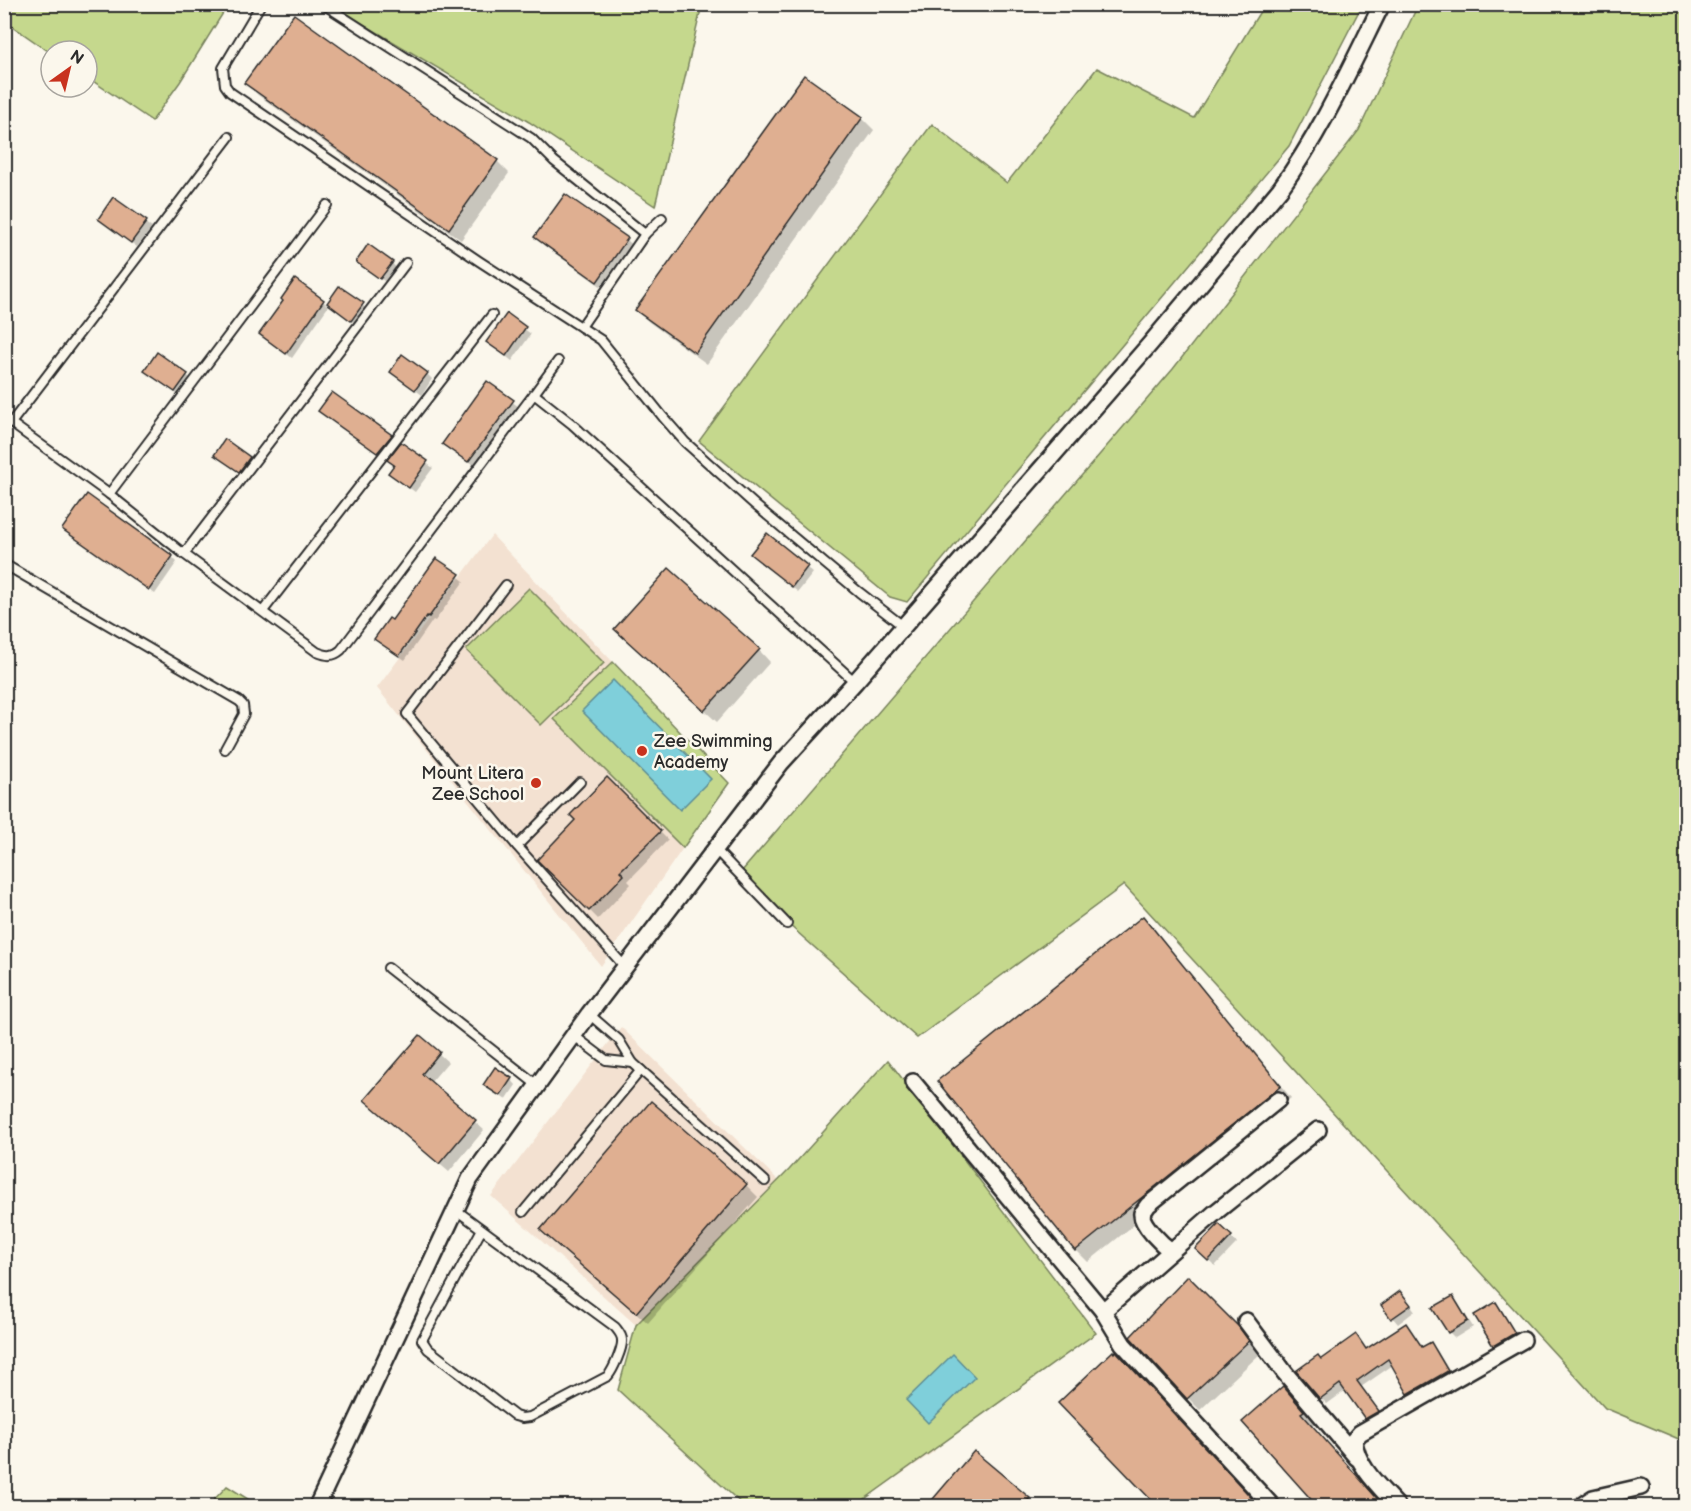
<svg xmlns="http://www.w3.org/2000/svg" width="1691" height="1511" font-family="'Balsamiq Sans',sans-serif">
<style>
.built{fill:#f3e1d1}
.green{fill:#c5d88d;stroke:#78825c;stroke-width:1.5}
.water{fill:#7fcfda;stroke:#5d8d94;stroke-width:1.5}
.shadow{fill:#0003}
.building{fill:#dfaf91;stroke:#2b2b2b;stroke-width:1.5}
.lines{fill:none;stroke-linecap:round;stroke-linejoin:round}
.service-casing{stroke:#2b2b2b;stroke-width:12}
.minor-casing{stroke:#2b2b2b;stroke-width:20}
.service{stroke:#fbf7ec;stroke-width:8}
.minor{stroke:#fbf7ec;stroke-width:15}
.poi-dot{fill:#c8321e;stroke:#fbf7ec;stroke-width:2}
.labels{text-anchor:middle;stroke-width:5;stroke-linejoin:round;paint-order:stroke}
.poi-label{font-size:18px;fill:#2b2b2b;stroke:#fbf7ec;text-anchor:start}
</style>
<rect width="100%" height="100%" fill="#fbf7ec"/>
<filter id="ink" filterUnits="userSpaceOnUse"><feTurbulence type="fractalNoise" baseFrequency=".0167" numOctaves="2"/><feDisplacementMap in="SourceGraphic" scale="12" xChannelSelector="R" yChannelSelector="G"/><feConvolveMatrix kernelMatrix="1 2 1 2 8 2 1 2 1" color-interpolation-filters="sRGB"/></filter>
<g filter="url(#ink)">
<g class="built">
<path d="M492,535L613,662L554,719L683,848L601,966L377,688Z"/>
<path d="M621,1027L778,1180L935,1451L855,1506H744L618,1390L636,1325L491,1196Z"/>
</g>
<g class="green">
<path d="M4,5L5,4L228,5L180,82L152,121L87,77V51H51V53L5,21Z"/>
<path d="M331,5H702L655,206L529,122Z"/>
<path d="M1264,5H1362L1289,146L907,602L890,597L699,441L932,124L1007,183L1097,68L1194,118Z"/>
<path d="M1418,5H1686V1442L1605,1408L1124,885L917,1038L736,878L1173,369L1359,130Z"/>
<path d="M529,588L604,663L541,725L466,650Z"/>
<path d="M613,662L729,783L683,848L554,719Z"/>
<path d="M888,1060L1096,1333L855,1506H744L618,1390L636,1325L789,1170Z"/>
<path d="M227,1486L259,1506H208Z"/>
</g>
<g class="water">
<path d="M613,680L711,779L680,810L582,711Z"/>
<path d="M953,1354L975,1377L928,1423L906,1400Z"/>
</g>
<g class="shadow">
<path d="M804,77L862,118L874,130L707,364L649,322L637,310Z"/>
<path d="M246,83L497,161L509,173L461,240L258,95Z"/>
<path d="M113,199L152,228L137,247L100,219Z"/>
<path d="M536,237L627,240L636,248L606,290L545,246Z"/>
<path d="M392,263L397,269L387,283L363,267Z"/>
<path d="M340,288L368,310L357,325L330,304L292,358L261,334L323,301L327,305Z"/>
<path d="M507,316L531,334L512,361L488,342Z"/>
<path d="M392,372L427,374L432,379L422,395Z"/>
<path d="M187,375L192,381L181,397L152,376Z"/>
<path d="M487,383L519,407L475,466L450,449Z"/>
<path d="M320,411L391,436L396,442L383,458Z"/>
<path d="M402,444L433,468L415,492L396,478L395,466L389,460Z"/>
<path d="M216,455L249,458L255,463L245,477Z"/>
<path d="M64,529L172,557L177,562L155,594L69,534Z"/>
<path d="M767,535L813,573L798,592L758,560Z"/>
<path d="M437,560L464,581L435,621L433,620L405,660L382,644L393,622Z"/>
<path d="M628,641L759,650L770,662L717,722Z"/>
<path d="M607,779L668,840L628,881L631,884L598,919L539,859L577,820Z"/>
<path d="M1142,918L1154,930L1291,1098L1088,1262L1076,1250L939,1082Z"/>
<path d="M420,1037L448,1062L430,1083L484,1130L449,1172L375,1109Z"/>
<path d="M511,1079L516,1085L506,1100L485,1085Z"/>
<path d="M746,1185L758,1197L648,1323L554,1242Z"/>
<path d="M1219,1226L1237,1243L1215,1266L1197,1249Z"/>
<path d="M1188,1278L1250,1341L1260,1354L1200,1410L1188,1398Z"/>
<path d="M1406,1298L1415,1311L1398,1324L1383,1306Z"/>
<path d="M1452,1298L1458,1303L1473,1327L1455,1338L1449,1332Z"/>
<path d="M1496,1303L1501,1309L1519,1339L1500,1350L1494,1345Z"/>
<path d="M1406,1325L1412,1331L1423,1348L1430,1343L1436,1349L1453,1377L1415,1398L1410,1393L1393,1365L1361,1387L1383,1417L1372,1424L1346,1390L1327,1404L1321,1398L1322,1360L1356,1336L1367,1350Z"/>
<path d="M1128,1365L1258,1506H1159L1060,1403Z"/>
<path d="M1283,1388L1315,1423L1312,1426L1383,1506H1319L1244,1422Z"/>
<path d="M974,1453L1029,1499L1037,1506H929Z"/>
</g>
<g class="building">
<path d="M294,14L498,160L449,229L244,83Z"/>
<path d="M804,75L863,117L695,353L635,310Z"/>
<path d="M565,194L628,238L597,282L534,237Z"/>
<path d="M113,197L147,221L131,243L98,219Z"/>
<path d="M368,244L393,262L380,279L356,262Z"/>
<path d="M295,279L324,300L286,354L259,334L283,301L281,299Z"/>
<path d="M339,286L364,303L351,321L327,303Z"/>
<path d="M507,313L526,327L506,356L486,342Z"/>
<path d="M157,352L188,374L175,392L144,371Z"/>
<path d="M402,354L428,373L415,390L390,372Z"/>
<path d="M487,381L514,400L468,462L442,444Z"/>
<path d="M332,392L392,435L377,453L318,411Z"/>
<path d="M225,439L250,457L239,472L214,455Z"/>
<path d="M401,442L428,461L409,488L388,473L394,465L387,460Z"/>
<path d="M87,494L173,556L149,590L62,529Z"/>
<path d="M767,533L808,566L792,587L750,554Z"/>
<path d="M436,558L460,574L429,617L427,616L399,656L374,639L389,618L392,620Z"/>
<path d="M669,568L760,649L704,711L614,629Z"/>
<path d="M607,777L661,831L620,871L624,875L589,911L537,860L575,820L570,815Z"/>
<path d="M1143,916L1281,1086L1075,1251L937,1081Z"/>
<path d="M420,1035L440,1052L422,1074L476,1120L439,1164L364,1100Z"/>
<path d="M495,1067L512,1078L500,1096L483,1085Z"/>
<path d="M651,1101L747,1184L636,1313L540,1230Z"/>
<path d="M1219,1224L1232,1236L1208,1261L1195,1249Z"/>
<path d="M1188,1276L1239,1327L1249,1341L1187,1399L1130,1337Z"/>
<path d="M1400,1291L1411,1305L1391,1319L1381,1305Z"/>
<path d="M1453,1296L1468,1321L1448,1333L1432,1308Z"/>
<path d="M1496,1302L1515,1333L1493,1346L1474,1315Z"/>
<path d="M1406,1323L1422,1347L1431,1342L1448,1371L1408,1394L1388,1359L1357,1381L1379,1411L1365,1419L1340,1384L1320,1399L1296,1371L1318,1355L1321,1359L1356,1334L1366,1349Z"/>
<path d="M1113,1351L1114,1353L1116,1351L1259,1506H1157L1058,1403Z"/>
<path d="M1283,1386L1304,1411L1301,1413L1384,1506H1317L1242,1422Z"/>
<path d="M974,1451L1030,1498L1022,1506H927Z"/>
</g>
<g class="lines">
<g class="service-casing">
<g id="service">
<path d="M261,4L223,68L225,85L230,92L479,261L601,340L663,417L685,442L755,505L859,592L903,626"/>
<path d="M323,4L531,138L554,161L645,234L581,327"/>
<path d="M645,234L662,218"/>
<path d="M534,394L558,361"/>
<path d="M4,418L109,494L184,554L317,652C327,656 333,657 341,650L534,394L572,424L855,682"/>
<path d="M11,423L229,137"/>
<path d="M109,494L327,205"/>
<path d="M184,554L406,263"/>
<path d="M4,564L239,701L243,705L244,714L225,749"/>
<path d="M506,585L407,714L517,846L625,967"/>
<path d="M263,611L492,315"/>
<path d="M517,846L580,782"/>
<path d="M715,849L787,924"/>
<path d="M388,968L537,1085"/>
<path d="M573,1035L606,1060L633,1063L619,1040L589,1014"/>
<path d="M633,1063L765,1181"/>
<path d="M456,1210L615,1327C618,1331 622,1335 622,1340C623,1348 613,1370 608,1376L530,1417L522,1418L515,1416L428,1349L422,1340L482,1229"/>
<path d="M523,1212L641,1070"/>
</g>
</g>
<g class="minor-casing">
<g id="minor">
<path d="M913,1082L1103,1311"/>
<path d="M1171,1251C1163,1245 1140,1224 1142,1213C1143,1213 1147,1206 1148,1205L1278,1100"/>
<path d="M1246,1321L1285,1373L1357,1458"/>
<path d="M317,1506L470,1179L589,1014L781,763L855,682L1150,344L1280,189C1322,131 1350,68 1382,4"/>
<path d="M1272,1506L1123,1344L1103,1311L1217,1211L1318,1130"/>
<path d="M1397,1506C1380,1487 1356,1466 1354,1440L1360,1433L1523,1340"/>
<path d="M1581,1506L1593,1498L1641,1487"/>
</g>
</g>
<use href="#service" class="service"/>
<use href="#minor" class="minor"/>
</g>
</g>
<g class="poi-dot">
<circle cx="642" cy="751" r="6"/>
<circle cx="536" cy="783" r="6"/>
</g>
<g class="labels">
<g class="poi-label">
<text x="654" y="747">Zee Swimming<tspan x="654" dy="21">Academy</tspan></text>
<text x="524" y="779" text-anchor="end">Mount Litera<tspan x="524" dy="21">Zee School</tspan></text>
</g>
</g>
<rect width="1691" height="1511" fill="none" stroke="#fbf7ec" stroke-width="24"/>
<rect x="12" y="12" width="1667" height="1487" fill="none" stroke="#2b2b2b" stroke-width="2" filter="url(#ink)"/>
<g transform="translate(69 69) rotate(34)"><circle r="28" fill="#fbf7ec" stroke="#a8a59f" stroke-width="1.5"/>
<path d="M0-4.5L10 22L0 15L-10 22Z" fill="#c8321e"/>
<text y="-9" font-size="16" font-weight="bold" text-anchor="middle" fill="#2b2b2b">N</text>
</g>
</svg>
